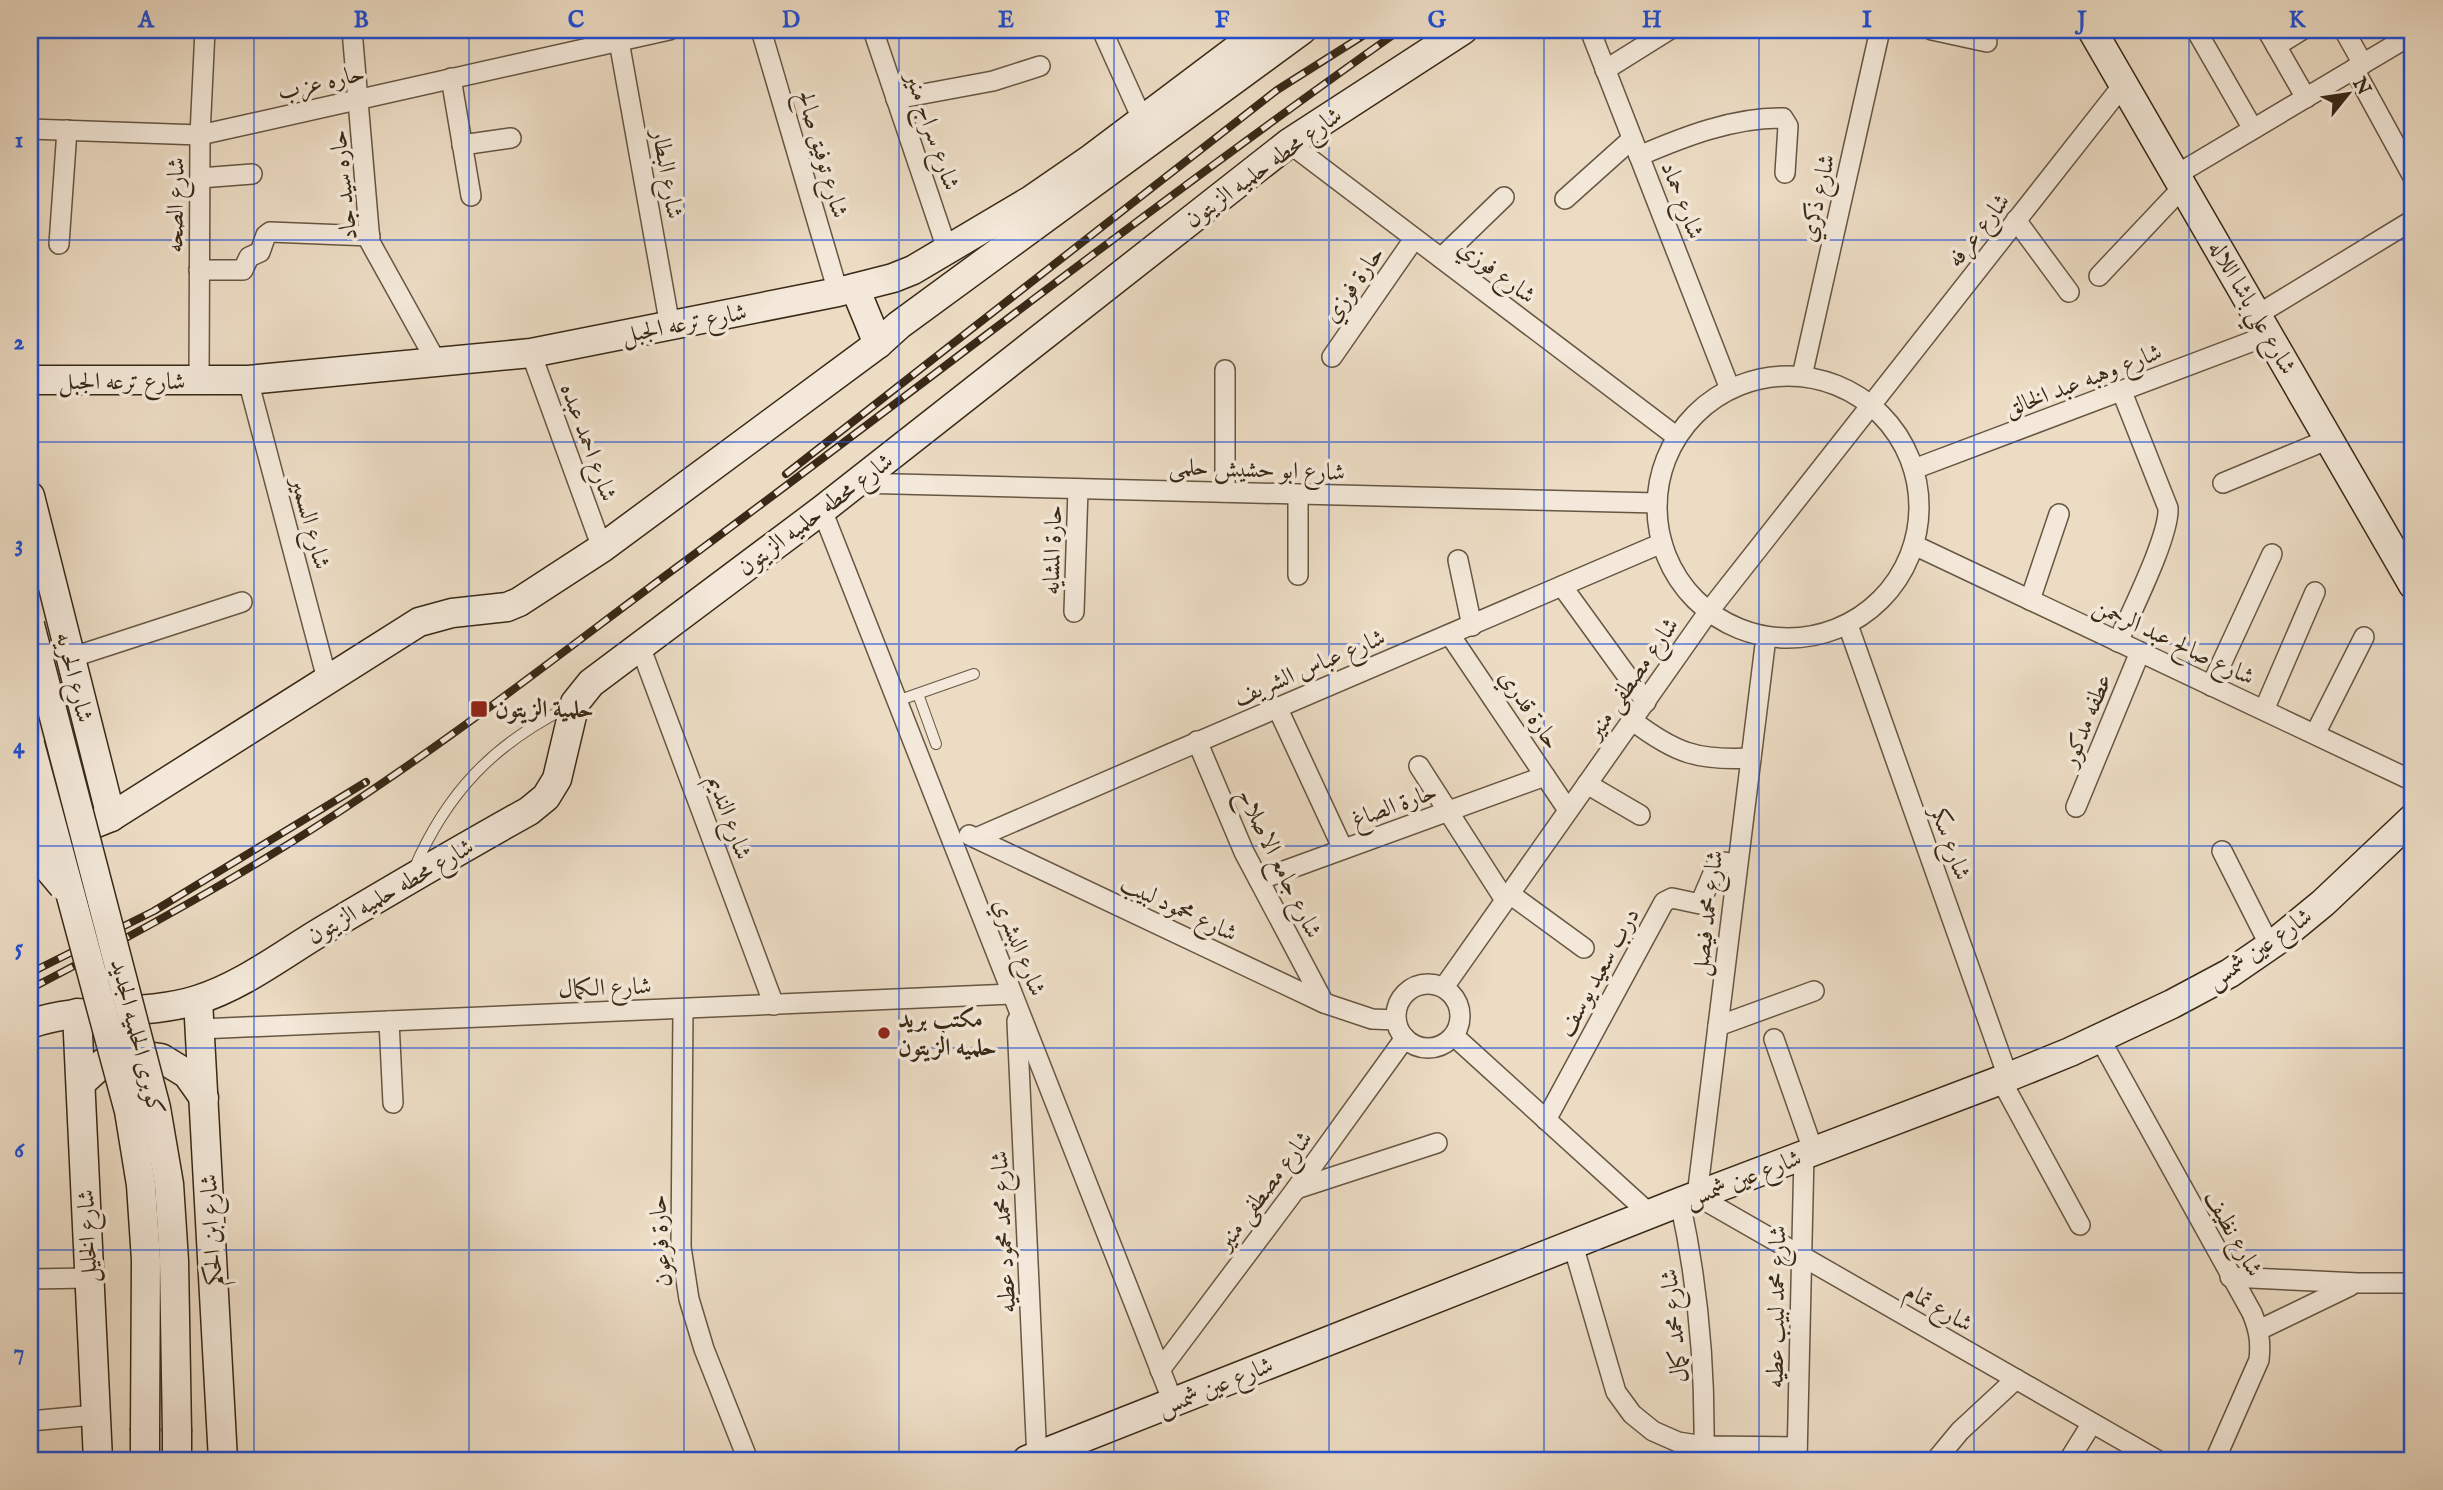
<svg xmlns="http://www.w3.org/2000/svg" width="2443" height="1490" font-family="'IM FELL English',Amiri,serif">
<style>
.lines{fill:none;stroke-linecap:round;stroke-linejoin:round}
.lane-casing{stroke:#665642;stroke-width:12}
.street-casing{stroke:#665642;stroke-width:22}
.secondary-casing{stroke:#392916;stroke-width:31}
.lane{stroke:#f3e8d9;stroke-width:10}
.street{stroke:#f3e8d9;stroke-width:19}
.secondary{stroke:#f3e8d9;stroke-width:28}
.rail-casing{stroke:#392916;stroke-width:8}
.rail{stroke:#f3e8d9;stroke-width:5;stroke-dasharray:16;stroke-linecap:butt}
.secondary-bridge-casing{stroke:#392916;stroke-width:31;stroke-linecap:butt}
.secondary-bridge{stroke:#f3e8d9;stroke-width:28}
.grid{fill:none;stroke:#1d4ed8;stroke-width:2;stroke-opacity:0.55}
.poi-dot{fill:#8f2418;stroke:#f3e8d9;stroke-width:2.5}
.labels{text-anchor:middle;stroke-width:7;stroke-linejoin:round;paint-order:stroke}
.street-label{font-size:24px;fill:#392916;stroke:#f3e8d9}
.poi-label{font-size:24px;font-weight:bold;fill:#392916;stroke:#f3e8d9;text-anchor:start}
.neatline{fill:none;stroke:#1d4ed8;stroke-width:2.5}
.grid-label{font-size:23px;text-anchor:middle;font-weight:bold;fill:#1d4ed8}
</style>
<rect width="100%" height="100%" fill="#ecdcc4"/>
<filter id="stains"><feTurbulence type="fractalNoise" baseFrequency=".00286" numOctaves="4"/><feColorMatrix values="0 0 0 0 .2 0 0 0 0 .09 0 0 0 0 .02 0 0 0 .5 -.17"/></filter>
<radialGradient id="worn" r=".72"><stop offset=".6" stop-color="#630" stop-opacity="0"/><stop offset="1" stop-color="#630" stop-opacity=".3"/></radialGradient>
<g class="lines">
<g class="lane-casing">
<g id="lane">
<path d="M918,694L936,744"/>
<path d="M897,701L974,674"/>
<path d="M414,869C447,792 494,744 568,707"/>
</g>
</g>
<g class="street-casing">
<g id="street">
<path d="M352,30L370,242L436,361"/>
<path d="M617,30L670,326"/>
<path d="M761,30L838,292"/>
<path d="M873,30L947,249"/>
<path d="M1102,30L1143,121"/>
<path d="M1590,30L1730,389"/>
<path d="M1932,30L1987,42"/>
<path d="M2196,30L2253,129"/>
<path d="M2267,30L2306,98"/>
<path d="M2344,30L2363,64"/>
<path d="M2276,46L2302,30"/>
<path d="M2354,69L2413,177"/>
<path d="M1605,70L1669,30"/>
<path d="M451,78L471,196"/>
<path d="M896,99L993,81L1040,66"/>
<path d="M30,129L200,135L669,30"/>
<path d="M1289,143L1677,437"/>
<path d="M462,145L511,138"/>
<path d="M1639,156C1683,137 1734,117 1783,118L1788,126L1785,173"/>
<path d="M2176,175L2413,34"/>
<path d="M200,178L252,174"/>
<path d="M1565,199L1632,139"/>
<path d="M2016,220L2069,292"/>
<path d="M59,244L67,130"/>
<path d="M1441,258L1504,197"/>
<path d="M199,270H243L249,257L260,252L266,235L270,232L370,236"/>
<path d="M2099,276L2183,187"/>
<path d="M2257,315L2413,220"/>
<path d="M531,353L602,548"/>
<path d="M1332,357L1414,239"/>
<path d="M1802,376L1880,30"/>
<circle cx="1788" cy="507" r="131"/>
<path d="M248,380L327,679"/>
<path d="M199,381L200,135L205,30"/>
<path d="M1914,469L2269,335"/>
<path d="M856,483L1657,503"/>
<path d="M2223,483L2329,439"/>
<path d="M1225,492V370"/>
<path d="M822,510L1173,1402"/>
<path d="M1914,545L2413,781"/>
<path d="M1458,560L1472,626"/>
<path d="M1298,575V495"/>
<path d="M1562,586L1646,702"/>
<path d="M2030,600L2059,514"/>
<path d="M1074,612L1078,489"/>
<path d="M1848,625L2008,1077"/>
<path d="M1450,635L1568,810"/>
<path d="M1766,637L1697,1196L2157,1460"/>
<path d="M2118,642C2131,612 2170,535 2168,508L2122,392"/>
<path d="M640,646L774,1005"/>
<path d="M70,658L242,602"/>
<path d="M2211,686L2272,554"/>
<path d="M1277,707L1343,849"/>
<path d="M2264,710L2315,592"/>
<path d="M1633,721C1675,753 1698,761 1751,758"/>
<path d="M2315,734L2364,637"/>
<path d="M1197,741L1244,852L1324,1003"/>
<path d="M1419,766L1505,900"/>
<path d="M1587,784L1640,815"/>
<path d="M2076,807L2140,652"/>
<path d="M969,835L1324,1003L1372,1019L1396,1020"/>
<path d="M976,838C1204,738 1434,642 1662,543"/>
<path d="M2222,851L2270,946"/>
<path d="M1259,880L1545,776"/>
<path d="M1510,894L1584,948"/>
<circle cx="1428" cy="1016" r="32"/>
<path d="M1444,987L1709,611L2123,85"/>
<path d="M683,1009L681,1247L689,1299L704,1349L748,1460"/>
<path d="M389,1021L393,1103"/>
<path d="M1017,1021L1037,1460"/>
<path d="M1718,1026L1814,991"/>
<path d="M200,1029L1012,994"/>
<path d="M1454,1036L1651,1215"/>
<path d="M2099,1037L2252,1313C2259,1330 2261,1342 2259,1360L2215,1460"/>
<path d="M1774,1039L1813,1150"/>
<path d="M2001,1080L2080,1225"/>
<path d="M1546,1120L1664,902L1672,898L1700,904L1717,864L1722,862L1737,864"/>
<path d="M1296,1189L1437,1143"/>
<path d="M1680,1202C1698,1284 1705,1363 1704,1446"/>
<path d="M1573,1245L1616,1392L1632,1414L1653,1431L1678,1442L1704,1446L1797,1447"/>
<path d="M2230,1277L2358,1283H2413"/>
<path d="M30,1279L89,1278"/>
<path d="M2259,1330L2350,1286"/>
<path d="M1160,1370L1296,1189L1405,1038"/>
<path d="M30,1421L95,1415"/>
<path d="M1797,1460L1804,1154"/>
<path d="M1936,1460L1960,1431L2016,1379"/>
<path d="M2069,1460L2092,1423"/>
</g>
</g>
<g class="secondary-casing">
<g id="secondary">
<path d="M2092,30L2413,585"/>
<path d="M855,288L878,344"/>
<path d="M30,380H248L531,353L838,292L893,278L913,270L1031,200L1092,158L1262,30"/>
<path d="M30,496L111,817"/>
<path d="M61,837L111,817L419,622L452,613L507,607L519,602L602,548L878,344L899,325L1302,30"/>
<path d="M198,1000L223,1460"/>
<path d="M77,1013L98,1460"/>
<path d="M30,1024C84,1005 142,1017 197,1000C242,986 282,955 322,931C391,890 459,850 529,811L546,797L557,779L575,703L591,683L822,510L1289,143L1463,30"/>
<path d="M81,1083L103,1063L132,1054L161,1058L187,1074L204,1098"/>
<path d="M177,1432V1460"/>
<path d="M145,1460V1431"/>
<path d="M1027,1460L1680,1202L2001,1080L2070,1052L2172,1004L2230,973L2278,940L2323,903L2413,818"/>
</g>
</g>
<use href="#lane" class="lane"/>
<use href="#street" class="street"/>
<use href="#secondary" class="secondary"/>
<g class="rail-casing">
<g id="rail">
<path d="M786,474L1277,90L1372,30"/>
<path d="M30,973L154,911L366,782"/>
<path d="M30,989C147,928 263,864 372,790C476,720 576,642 677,567C919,388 1155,203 1400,30"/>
</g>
</g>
<use href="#rail" class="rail"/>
<g class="secondary-bridge-casing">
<g id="secondary-bridge">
<path d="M30,625L156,1108L169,1184L174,1261L177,1432"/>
<path d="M30,744L129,1111L141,1185L146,1260L145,1431"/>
<path d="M30,833L42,861L63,886"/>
</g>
</g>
<use href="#secondary-bridge" class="secondary-bridge"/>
</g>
<path class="grid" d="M254,30V1460M469,30V1460M684,30V1460M899,30V1460M1114,30V1460M1329,30V1460M1544,30V1460M1759,30V1460M1974,30V1460M2189,30V1460M30,240H2413M30,442H2413M30,644H2413M30,846H2413M30,1048H2413M30,1250H2413"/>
<g class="poi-dot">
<rect x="470" y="700" width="18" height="18" rx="3.5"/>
<circle cx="884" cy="1033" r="7"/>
</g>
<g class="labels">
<g class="street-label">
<text transform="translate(321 82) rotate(-13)" y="8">حاره عزب</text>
<text transform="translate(933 131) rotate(71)" y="8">شارع سراج منير</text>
<text transform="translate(823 154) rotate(74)" y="8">شارع توفيق صالح</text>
<text transform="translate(1263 167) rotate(-36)" y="8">شارع محطه حلميه الزيتون</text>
<text transform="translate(668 174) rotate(80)" y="8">شارع البطار</text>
<text transform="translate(343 185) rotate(-96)" y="8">حاره سيد جاد</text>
<text transform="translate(1817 198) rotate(-77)" y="8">شارع ذكري</text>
<text transform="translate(1683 200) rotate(69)" y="8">شارع حماد</text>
<text transform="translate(175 205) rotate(-89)" y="8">شارع الصحه</text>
<text transform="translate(1978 230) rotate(-52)" y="8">شارع عرفه</text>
<text transform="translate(1497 271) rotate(37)" y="8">شارع فوزي</text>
<text transform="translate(1353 284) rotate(-55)" y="8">حارة فوزي</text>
<text transform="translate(2253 307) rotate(60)" y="8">شارع علي باشا اللاله</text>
<text transform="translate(684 323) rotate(-11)" y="8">شارع ترعه الجبل</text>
<text transform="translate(2083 380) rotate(-21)" y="8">شارع وهبه عبد الخالق</text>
<text x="122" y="389">شارع ترعه الجبل</text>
<text transform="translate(589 442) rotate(70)" y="8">شارع احمد عبده</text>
<text transform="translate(1257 469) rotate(2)" y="8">شارع ابو حشيش حلمى</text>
<text transform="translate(815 514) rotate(-37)" y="8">شارع محطه حلميه الزيتون</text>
<text transform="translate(311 523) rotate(75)" y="8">شارع السمير</text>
<text transform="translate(1052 550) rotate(-88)" y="8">حارة المشايه</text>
<text transform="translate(2174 641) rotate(25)" y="8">شارع صالح عبد الرحمن</text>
<text transform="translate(1309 667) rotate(-23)" y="8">شارع عباس الشريف</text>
<text transform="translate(75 677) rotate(76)" y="8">شارع الحريه</text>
<text transform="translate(1632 678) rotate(-55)" y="8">شارع مصطفى منير</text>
<text transform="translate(1530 709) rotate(56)" y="8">حارة قدري</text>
<text transform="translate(2086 720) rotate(-68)" y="8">عطفه مدكور</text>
<text transform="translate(1394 805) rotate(-20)" y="8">حارة الصاغ</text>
<text transform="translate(730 817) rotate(70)" y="8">شارع النديم</text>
<text transform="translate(1951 843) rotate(70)" y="8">شارع سكر</text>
<text transform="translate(1280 863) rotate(64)" y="8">شارع جامع الاصلاح</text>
<text transform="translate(390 891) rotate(-30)" y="8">شارع محطه حلميه الزيتون</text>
<text transform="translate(1179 908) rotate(25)" y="8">شارع محمود لبيب</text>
<text transform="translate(1707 913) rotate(-83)" y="8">شارع محمد فيصل</text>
<text transform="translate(1020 947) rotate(68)" y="8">شارع البشري</text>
<text transform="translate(2259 948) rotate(-35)" y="8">شارع عين شمس</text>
<text transform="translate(1598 972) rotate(-61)" y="8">درب سعيد يوسف</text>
<text transform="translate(605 987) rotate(-2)" y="8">شارع الكمال</text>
<text transform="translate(138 1037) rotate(76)" y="8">كوبرى الحلميه الجديد</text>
<text transform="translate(1743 1178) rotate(-21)" y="8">شارع عين شمس</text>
<text transform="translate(1264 1190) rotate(-53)" y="8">شارع مصطفى منير</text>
<text transform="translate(211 1230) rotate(-93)" y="8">شارع ابن الحكم</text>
<text transform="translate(1003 1232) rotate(-93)" y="8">شارع محمد محمود عطيه</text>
<text transform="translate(2234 1233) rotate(61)" y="8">شارع نظيف</text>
<text transform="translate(87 1236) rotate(-92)" y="8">شارع الخليل</text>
<text transform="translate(660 1241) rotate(-94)" y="8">حارة فرعون</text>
<text transform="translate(1776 1307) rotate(-89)" y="8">شارع محمد لبيب عطيه</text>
<text transform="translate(1939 1307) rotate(30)" y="8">شارع تمام</text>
<text transform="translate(1674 1326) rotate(-96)" y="8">شارع محمد كمال</text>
<text transform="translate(1215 1386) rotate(-22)" y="8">شارع عين شمس</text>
</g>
<g class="poi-label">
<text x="495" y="717">حلمية الزيتون</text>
<text x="898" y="1027">مكتب بريد<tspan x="898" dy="28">حلميه الزيتون</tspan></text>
</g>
</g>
<rect width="2443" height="1490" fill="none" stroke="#ecdcc4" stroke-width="77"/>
<g transform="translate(2348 94) rotate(60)" stroke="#f3e8d9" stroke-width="5" paint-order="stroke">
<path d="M0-5L12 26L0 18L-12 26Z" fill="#392916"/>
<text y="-10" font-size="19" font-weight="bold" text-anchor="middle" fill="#392916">N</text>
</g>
<rect x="38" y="38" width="2366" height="1414" class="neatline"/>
<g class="grid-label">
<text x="146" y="27">A</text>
<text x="361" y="27">B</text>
<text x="576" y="27">C</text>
<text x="791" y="27">D</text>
<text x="1006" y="27">E</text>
<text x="1222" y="27">F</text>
<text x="1437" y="27">G</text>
<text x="1652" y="27">H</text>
<text x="1867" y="27">I</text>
<text x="2082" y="27">J</text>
<text x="2297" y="27">K</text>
<text x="19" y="147">1</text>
<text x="19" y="349">2</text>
<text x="19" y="551">3</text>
<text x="19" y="753">4</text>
<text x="19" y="955">5</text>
<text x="19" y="1157">6</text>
<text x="19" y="1359">7</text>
</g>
<rect width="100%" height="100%" filter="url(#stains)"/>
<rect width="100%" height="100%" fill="url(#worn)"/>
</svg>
